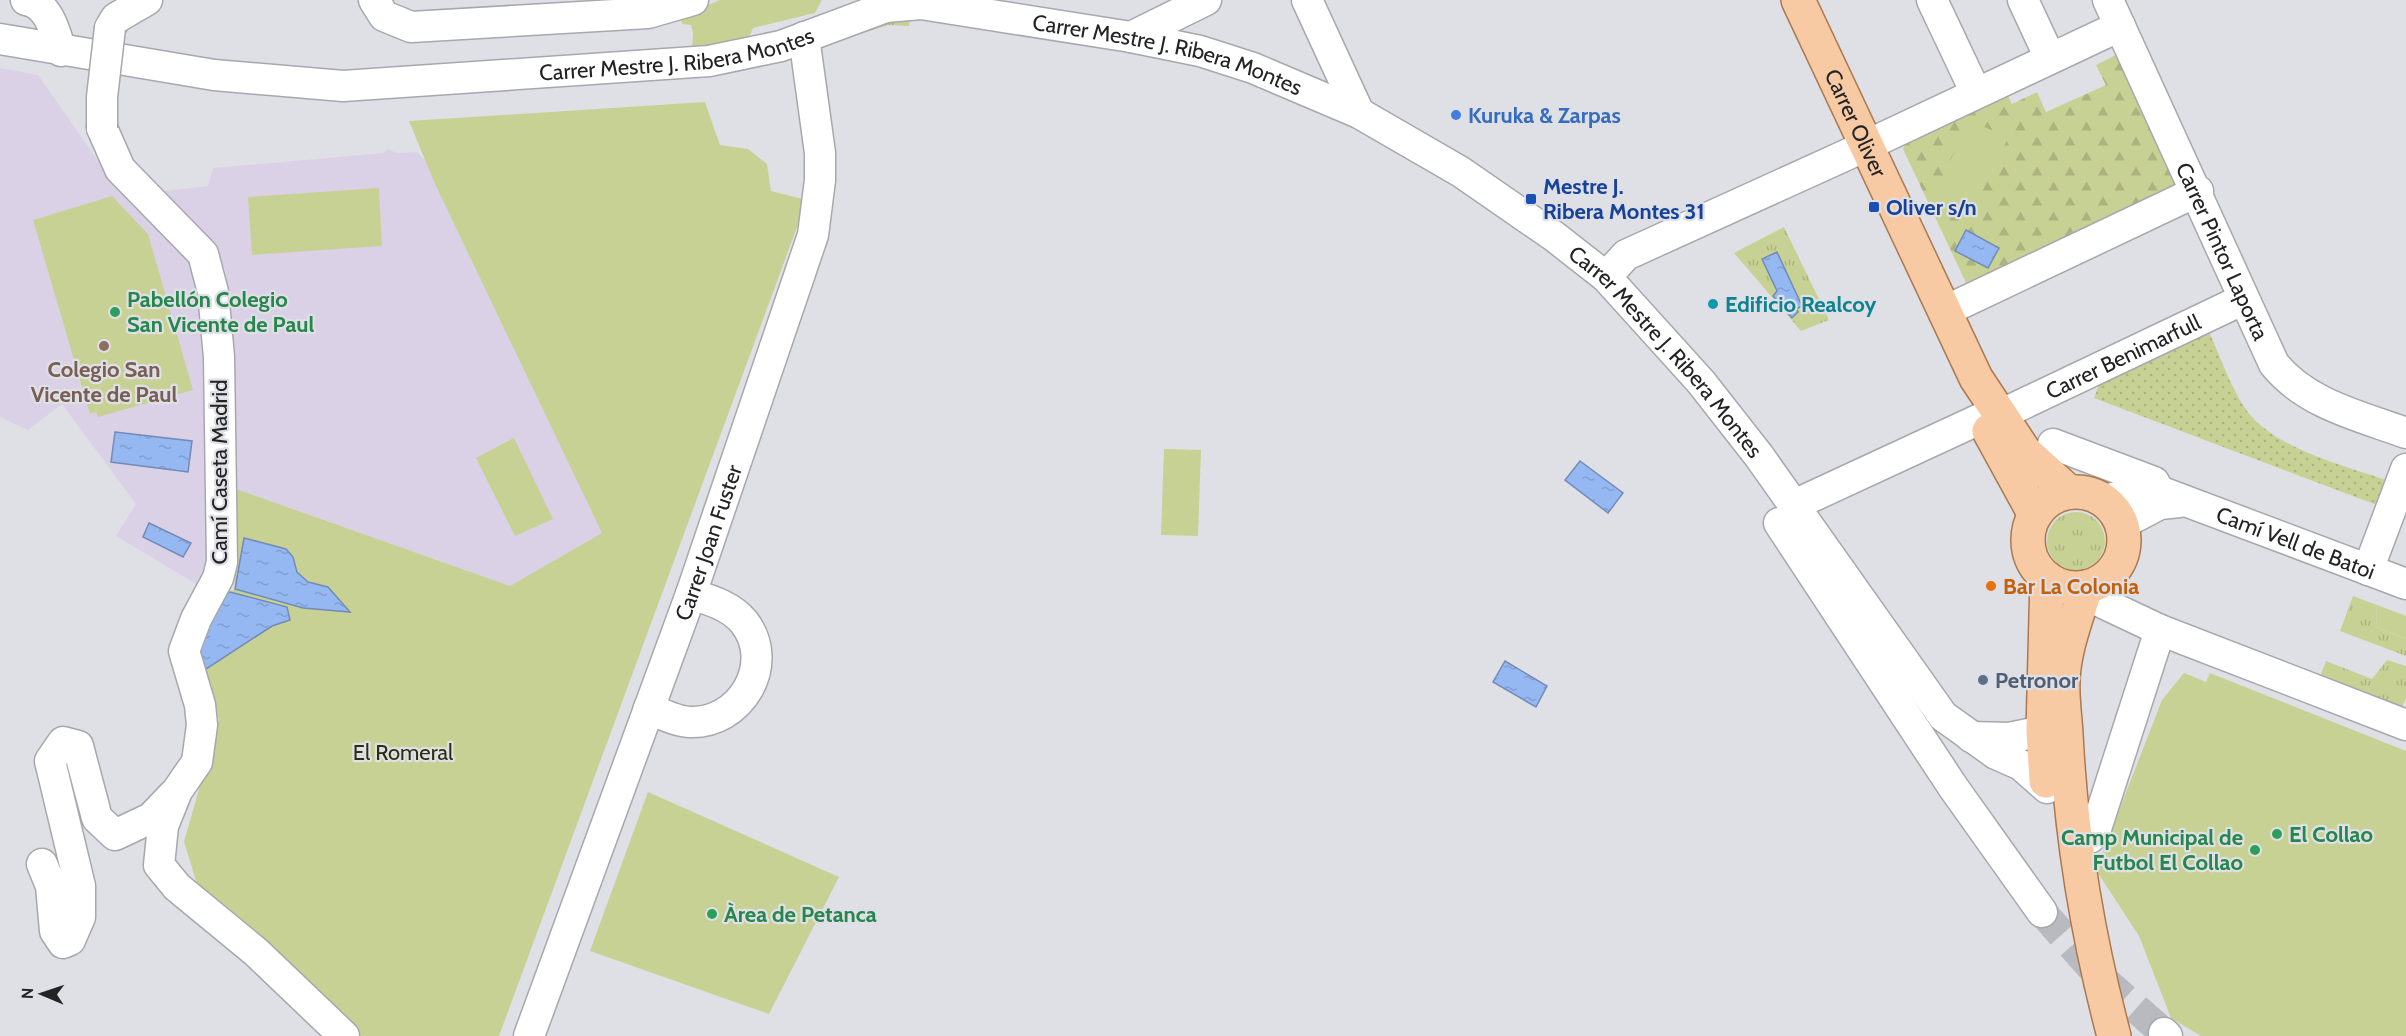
<svg xmlns="http://www.w3.org/2000/svg" width="2406" height="1036" font-family="Cabin,sans-serif">
<style>
.education{fill:#dbd1e6}
.grass{fill:url(#grass-tufts)}
.forest{fill:url(#forest-firs)}
.park{fill:#c8d194}
.garden{fill:url(#garden-dots)}
.water{fill:url(#water-ripples);stroke:#738bb6;stroke-width:1.5}
.lines{fill:none;stroke-linecap:round;stroke-linejoin:round}
.minor-tunnel{stroke:#b9b9c0;stroke-width:30;stroke-dasharray:30 15;stroke-linecap:butt}
.minor-casing{stroke:#a7a7ae;stroke-width:33}
.major-casing{stroke:#aa794f;stroke-width:36}
.minor{stroke:#fff;stroke-width:30}
.major{stroke:#f8caa3;stroke-width:33}
.minor-bridge-casing{stroke:#a7a7ae;stroke-width:33;stroke-linecap:butt}
.minor-bridge{stroke:#fff;stroke-width:30}
.shop-dot{fill:#3f7fe0;stroke:#dfdfe6;stroke-width:2}
.transit-dot{fill:#1a4fb4;stroke:#dfdfe6;stroke-width:2}
.culture-dot{fill:#0f9aa8;stroke:#dfdfe6;stroke-width:2}
.leisure-dot{fill:#2e9e5b;stroke:#dfdfe6;stroke-width:2}
.education-dot{fill:#8d6e63;stroke:#dfdfe6;stroke-width:2}
.food-dot{fill:#e8710a;stroke:#dfdfe6;stroke-width:2}
.service-dot{fill:#5c6f8a;stroke:#dfdfe6;stroke-width:2}
.labels{text-anchor:middle;stroke-width:4.5;stroke-linejoin:round;paint-order:stroke}
.street-label{font-size:22px;fill:#232326;stroke:#dfdfe6}
.shop-label{font-size:22px;font-weight:bold;fill:#366cbe;stroke:#dfdfe6;text-anchor:start}
.transit-label{font-size:22px;font-weight:bold;fill:#164399;stroke:#dfdfe6;text-anchor:start}
.leisure-label{font-size:22px;font-weight:bold;fill:#27864d;stroke:#dfdfe6;text-anchor:start}
.culture-label{font-size:22px;font-weight:bold;fill:#0d838f;stroke:#dfdfe6;text-anchor:start}
.education-label{font-size:22px;font-weight:bold;fill:#785e54;stroke:#dfdfe6}
.food-label{font-size:22px;font-weight:bold;fill:#c56008;stroke:#dfdfe6;text-anchor:start}
.service-label{font-size:22px;font-weight:bold;fill:#4e5e75;stroke:#dfdfe6;text-anchor:start}
.park-label{font-size:22px;fill:#2b2f10;stroke:#dfdfe6}
</style>
<defs>
<pattern id="grass-tufts" width="24" height="20" patternUnits="userSpaceOnUse" patternTransform="scale(1.5)"><rect width="24" height="20" fill="#c8d194"/><path d="M3 7l-1-3M5 7V3M7 7l1-3M15 17l-1-3M17 17v-4M19 17l1-3" fill="none" stroke="#acb37f"/></pattern>
<pattern id="forest-firs" width="22" height="20" patternUnits="userSpaceOnUse" patternTransform="scale(1.5)"><rect width="22" height="20" fill="#c8d194"/><path d="M5 1l3.5 6h-7zM16 11l3.5 6h-7z" fill="#acb37f"/></pattern>
<pattern id="garden-dots" width="8" height="8" patternUnits="userSpaceOnUse" patternTransform="scale(1.5)"><rect width="8" height="8" fill="#c8d194"/><path d="M2 2h.1M6 6h.1" fill="none" stroke="#acb37f" stroke-width="1.8" stroke-linecap="round"/></pattern>
<pattern id="water-ripples" width="26" height="14" patternUnits="userSpaceOnUse" patternTransform="scale(1.5)"><rect width="26" height="14" fill="#95b8f3"/><path d="M2 4q2-2 4 0t4 0M15 11q2-2 4 0t4 0" fill="none" stroke="#809ed0"/></pattern>
</defs>
<rect width="100%" height="100%" fill="#dfdfe6"/>
<g class="education">
<path d="M0,68L38,75L117,188L188,248L204,289L209,554L198,585L116,536L136,504L62,404L28,430L0,417Z"/>
<path d="M387,149L397,153L417,152L425,160L603,533L510,586L228,486L232,355L226,272L214,243L165,191L208,186L213,168L384,153Z"/>
</g>
<g class="grass">
<path d="M890,19L910,20L909,26L889,25L837,41Z"/>
<path d="M1784,227L1829,320L1801,331L1734,253Z"/>
<circle cx="2076" cy="541" r="29"/>
<path d="M2353,596L2377,605L2376,627L2406,639V656L2340,631Z"/>
<path d="M2387,660L2406,666V698L2401,710L2319,680L2326,661L2372,679Z"/>
</g>
<path class="forest" d="M2120,53L2182,186L1968,287L1903,149L1907,139L2006,92L2012,104L2037,92L2046,112L2106,85L2096,65Z"/>
<g class="park">
<path d="M720,0H822L815,13L753,28L747,42L692,50L693,33L691,25L682,24L681,17Z"/>
<path d="M705,102L720,145L748,149L767,164L771,191L807,200L499,1036H354L197,884L184,842L219,719L200,673L216,598L235,589L228,486L510,586L602,533L435,184L409,121Z"/>
<path d="M1970,120L2008,138L1967,223L1929,204Z"/>
<path d="M379,188L382,246L252,255L248,197Z"/>
<path d="M112,196L148,234L193,390L98,417L96,412L90,414L33,220Z"/>
<path d="M514,438L553,519L515,536L476,458Z"/>
<path d="M1164,449L1201,450L1198,536L1161,535Z"/>
<path d="M2377,605L2406,616V639L2376,627Z"/>
<path d="M2184,673L2206,682L2210,673L2406,751V1036H2201L2171,1018L2139,936L2096,870L2162,700Z"/>
<path d="M648,792L839,877L769,1014L590,951Z"/>
</g>
<path class="garden" d="M2208,330C2221,357 2232,393 2251,416C2282,451 2349,467 2392,482L2382,507L2094,398L2100,382Z"/>
<g class="water">
<path d="M1966,230L1999,248L1988,268L1955,251Z"/>
<path d="M1777,252L1802,306L1796,309L1798,312L1792,318L1773,296L1777,291L1762,259Z"/>
<path d="M115,432L192,441L188,472L111,462Z"/>
<path d="M1580,461L1623,493L1608,513L1565,480Z"/>
<path d="M149,523L191,543L183,557L143,537Z"/>
<path d="M244,538L286,549L293,557L297,572L308,582L328,587L350,612L303,608L235,589Z"/>
<path d="M230,592L287,607L290,620L272,626L200,673L196,640L216,598Z"/>
<path d="M1505,661L1547,686L1536,707L1493,682Z"/>
</g>
<g class="lines">
<path class="minor-tunnel" d="M2042,912L2098,975L2164,1033"/>
<g class="minor-casing">
<g id="minor">
<path d="M26,0C49,4 55,32 61,51"/>
<path d="M374,0L384,16L411,27L648,13L693,0"/>
<path d="M1307,0L1359,113"/>
<path d="M1932,0L1976,93"/>
<path d="M2023,0L2050,58"/>
<path id="s1" d="M2108,0L2274,364C2306,404 2360,416 2406,433"/>
<path d="M110,28L116,18L147,0"/>
<path d="M1131,37L1206,0"/>
<path id="s2" d="M0,39L214,75L343,86L709,61L781,46L886,7L921,4L1131,37L1200,51L1253,68L1359,113L1461,172L1555,237L1606,277L1701,382L1759,456L1943,716L1996,754L2021,765L2047,788"/>
<path d="M102,128L120,169L203,254L213,292L219,357L222,562L218,578L196,619L184,651L200,705L202,725L197,762L177,791L163,826L159,865L177,887L256,952L344,1036"/>
<path d="M1606,277L1626,255L1844,156L2120,26"/>
<path d="M1945,311L2198,191"/>
<path id="s3" d="M2002,414L2244,299"/>
<path d="M2053,444L2154,482L2159,491"/>
<path id="s4" d="M2104,500L2129,494L2159,491L2406,584"/>
<path d="M1794,505L1982,418"/>
<path d="M1779,523L1953,787L2042,912"/>
<path d="M2122,524L2160,504L2179,502"/>
<path d="M2368,570L2406,469"/>
<path d="M2084,594L2160,630L2406,725"/>
<path d="M649,708C661,714 675,721 689,722C740,725 777,664 744,622C731,606 710,600 691,594"/>
<path d="M1971,737L2009,738L2043,731"/>
<path d="M2075,839L2090,838L2095,832L2160,630"/>
<path d="M42,864L51,886L55,931L63,943L70,940L80,917V886L50,761L63,742L78,746L97,818L115,835L151,818L173,795"/>
<path d="M2164,1033L2167,1036"/>
<path id="s5" d="M529,1036L691,594L813,235L820,180V153L804,37"/>
</g>
</g>
<g class="major-casing">
<g id="major">
<path id="s6" d="M1798,0L1976,378L2025,452L2069,492"/>
<path d="M1989,431L2035,515"/>
<circle cx="2076" cy="540" r="48"/>
<path d="M2086,587C2077,617 2064,649 2063,680C2062,698 2065,716 2066,734C2071,836 2088,938 2114,1036"/>
<path d="M2046,781L2043,731L2047,578"/>
</g>
</g>
<use href="#minor" class="minor"/>
<use href="#major" class="major"/>
<g class="minor-bridge-casing">
<path id="minor-bridge" d="M102,128V97L110,28"/>
</g>
<use href="#minor-bridge" class="minor-bridge"/>
</g>
<circle class="shop-dot" cx="1456" cy="115" r="6"/>
<g class="transit-dot">
<rect x="1525" y="193" width="12" height="12" rx="3"/>
<rect x="1868" y="201" width="12" height="12" rx="3"/>
</g>
<circle class="culture-dot" cx="1713" cy="304" r="6"/>
<g class="leisure-dot">
<circle cx="115" cy="312" r="6"/>
<circle cx="2277" cy="834" r="6"/>
<circle cx="2255" cy="850" r="6"/>
<circle cx="712" cy="914" r="6"/>
</g>
<circle class="education-dot" cx="104" cy="346" r="6"/>
<circle class="food-dot" cx="1991" cy="586" r="6"/>
<circle class="service-dot" cx="1983" cy="680" r="6"/>
<g class="labels">
<g class="street-label">
<text dy="8" stroke="none"><textPath href="#s2" startOffset="682">Carrer Mestre J. Ribera Montes</textPath></text>
<text dy="8" stroke="none"><textPath href="#s2" startOffset="1186">Carrer Mestre J. Ribera Montes</textPath></text>
<text dy="8" stroke="none"><textPath href="#s6" startOffset="136">Carrer Oliver</textPath></text>
<text dy="8" stroke="none"><textPath href="#s1" startOffset="276">Carrer Pintor Laporta</textPath></text>
<text dy="8" stroke="none"><textPath href="#s2" startOffset="1780">Carrer Mestre J. Ribera Montes</textPath></text>
<text dy="8" stroke="none"><textPath href="#s3" startOffset="134">Carrer Benimarfull</textPath></text>
<text transform="translate(219 472) rotate(-90)" y="8">Camí Caseta Madrid</text>
<text dy="8" stroke="none"><textPath href="#s4" startOffset="202">Camí Vell de Batoi</textPath></text>
<text dy="8" stroke="none"><textPath href="#s5" startOffset="525">Carrer Joan Fuster</textPath></text>
</g>
<g class="shop-label">
<text x="1468" y="123">Kuruka &amp; Zarpas</text>
</g>
<g class="transit-label">
<text x="1543" y="194">Mestre J.<tspan x="1543" dy="25">Ribera Montes 31</tspan></text>
<text x="1886" y="215">Oliver s/n</text>
</g>
<g class="leisure-label">
<text x="127" y="307">Pabellón Colegio<tspan x="127" dy="25">San Vicente de Paul</tspan></text>
<text x="2289" y="842">El Collao</text>
<text x="2243" y="845" text-anchor="end">Camp Municipal de<tspan x="2243" dy="25">Futbol El Collao</tspan></text>
<text x="724" y="922">Àrea de Petanca</text>
</g>
<g class="culture-label">
<text x="1725" y="312">Edificio Realcoy</text>
</g>
<g class="education-label">
<text x="104" y="377">Colegio San<tspan x="104" dy="25">Vicente de Paul</tspan></text>
</g>
<g class="food-label">
<text x="2003" y="594">Bar La Colonia</text>
</g>
<g class="service-label">
<text x="1995" y="688">Petronor</text>
</g>
<g class="park-label">
<text x="403" y="760">El Romeral</text>
</g>
</g>
<g transform="translate(42 994) rotate(272)" stroke="#dfdfe6" stroke-width="4.5" paint-order="stroke">
<path d="M0-4.5L10 22L0 15L-10 22Z" fill="#232326"/>
<text y="-9" font-size="16" font-weight="bold" text-anchor="middle" fill="#232326">N</text>
</g>
</svg>
